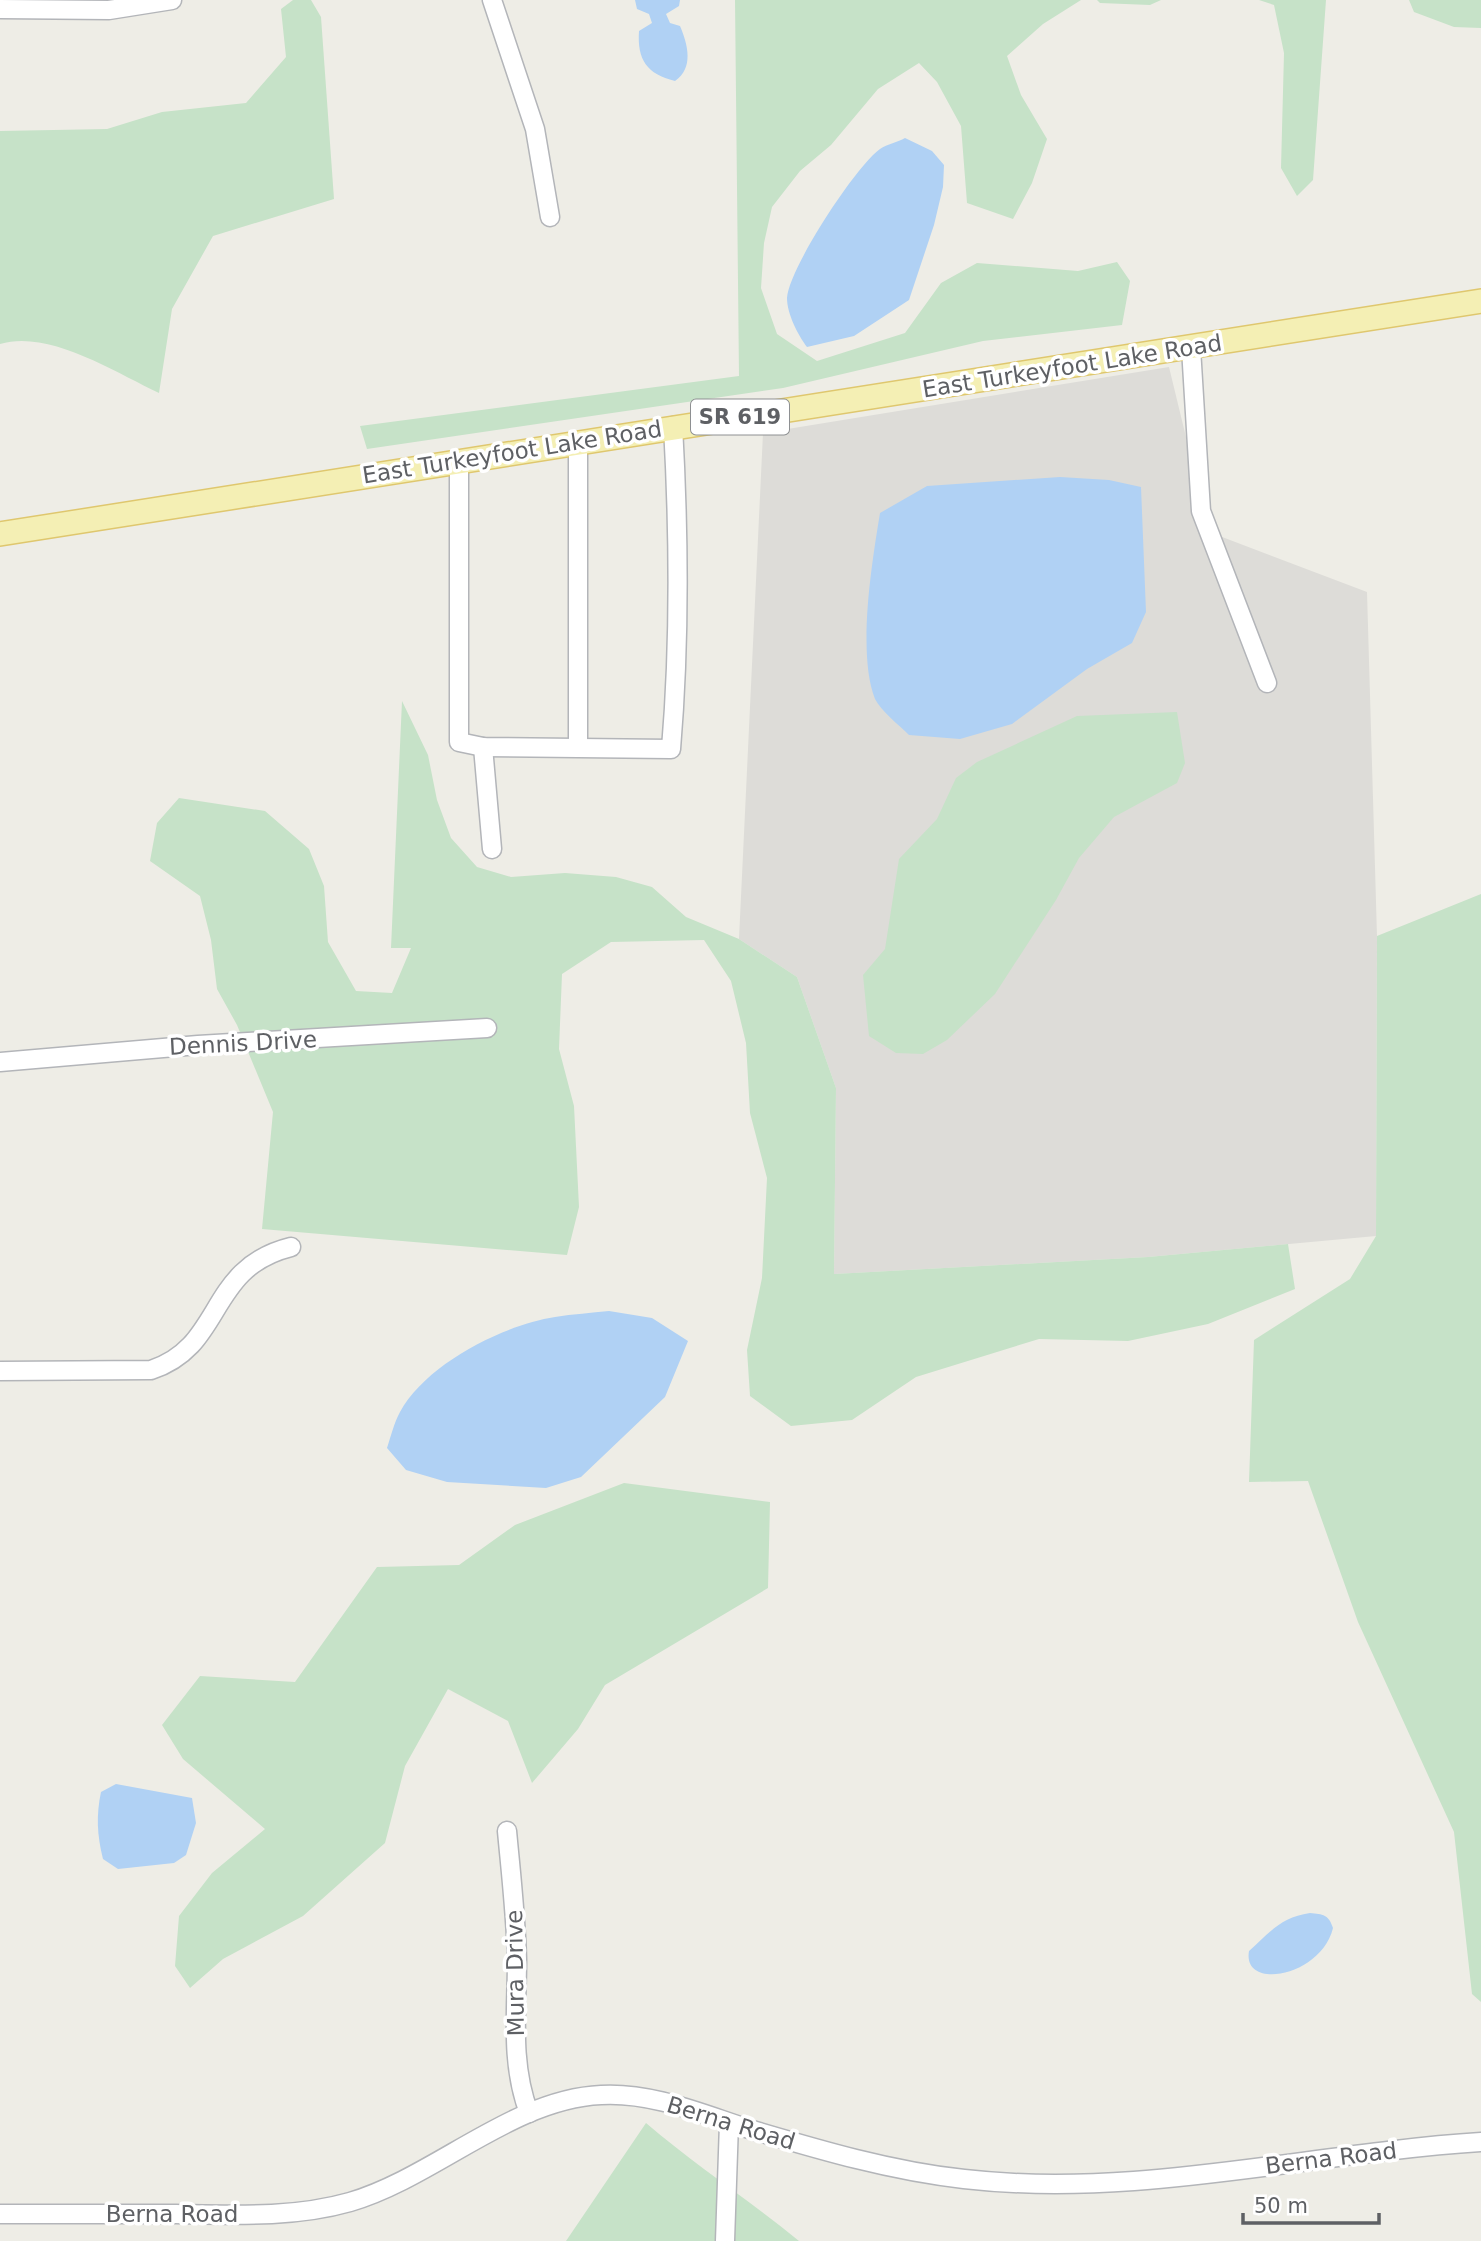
<svg xmlns="http://www.w3.org/2000/svg" width="1481" height="2241" font-family="'DejaVu Sans',sans-serif">
<style>
.industrial{fill:#dddcd8}
.green{fill:#c6e2c8}
.water{fill:#b0d1f4}
.lines{fill:none;stroke-linecap:round;stroke-linejoin:round}
.minor-casing{stroke:#b3b5b9;stroke-width:21}
.major-casing{stroke:#dfc76e;stroke-width:26}
.minor{stroke:#fff;stroke-width:18}
.major{stroke:#f4efb4;stroke-width:23}
.labels{text-anchor:middle;stroke-width:7;stroke-linejoin:round;paint-order:stroke}
.shield{fill:#fff;stroke:#8e9092;stroke-width:2}
.shield-label{font-size:21px;font-weight:bold;fill:#5e6064}
.street-label{font-size:23px;fill:#5e6064;stroke:#fff}
</style>
<rect width="100%" height="100%" fill="#eeede6"/>
<path class="industrial" d="M1169,367L1209,532L1367,592L1377,936L1376,1236L1148,1257L834,1274L836,1088L797,977L739,939L763,433Z"/>
<g class="green">
<path d="M293,0H311L321,17L334,199L213,236L172,309L159,393C115,372 48,329 0,344V131L107,129L162,112L246,103L286,57L281,9Z"/>
<path d="M735,0H1081L1043,24L1007,56L1021,95L1047,139L1032,183L1013,219L967,203L961,126L937,82L919,63L878,89L831,145L800,171L772,207L764,243L761,288L777,334L817,361L905,333L941,283L977,263L1078,271L1117,262L1130,281L1122,325L983,341L783,388L367,449L360,426L739,376Z"/>
<path d="M1097,0H1161L1150,5L1100,3Z"/>
<path d="M1259,0H1326L1313,180L1297,196L1281,168L1284,53L1274,5Z"/>
<path d="M1409,0H1481V28L1454,27L1414,12Z"/>
<path d="M402,701L428,755L437,800L451,838L477,867L511,877L565,873L616,877L652,887L686,917L739,939L797,977L836,1088L834,1274L1148,1257L1288,1244L1295,1289L1208,1324L1128,1341L1039,1339L916,1377L852,1420L791,1426L750,1396L747,1350L762,1278L767,1178L750,1113L746,1043L731,981L704,940L611,942L562,974L559,1049L574,1106L579,1207L567,1255L262,1229L273,1112L237,1025L217,989L211,940L200,896L150,861L157,823L179,798L265,811L309,849L324,886L328,942L356,991L392,993L411,948H391Z"/>
<path d="M1177,712L1185,763L1177,783L1114,817L1079,858L1056,900L995,994L947,1040L923,1054L896,1053L869,1036L863,975L885,949L899,859L937,819L956,778L977,762L1077,716Z"/>
<path d="M1481,894V2002L1472,1994L1454,1832L1358,1622L1308,1481L1249,1482L1254,1340L1350,1279L1376,1236L1377,936Z"/>
<path d="M624,1483L770,1502L768,1588L605,1685L578,1729L532,1783L508,1721L448,1689L405,1766L385,1843L303,1916L223,1959L190,1988L175,1966L179,1916L212,1873L265,1829L183,1759L162,1725L200,1676L295,1682L377,1567L459,1565L515,1525Z"/>
<path d="M646,2123C695,2165 749,2200 799,2241H566Z"/>
</g>
<g class="water">
<path d="M635,0H680L679,6L666,14L670,23L680,26C688,45 694,68 675,81C647,74 637,60 639,31L652,23L649,14L637,9Z"/>
<path d="M905,138L932,151L944,165L943,187L934,225L909,300L854,336L807,347C798,335 787,314 787,298C789,268 856,166 880,149C887,144 898,142 905,138Z"/>
<path d="M1060,477L1109,480L1141,487L1146,612L1132,643L1087,669L1012,724L960,739L909,735C899,725 881,711 875,699C857,653 872,562 880,513L927,486Z"/>
<path d="M609,1311L652,1318L688,1341L665,1397L581,1477L546,1488L447,1482L406,1470L387,1448C391,1436 394,1423 400,1412C426,1364 503,1325 555,1317C573,1314 591,1313 609,1311Z"/>
<path d="M116,1784L192,1798L196,1823L186,1855L174,1863L118,1869L103,1859C97,1835 96,1816 101,1792Z"/>
<path d="M1310,1913C1323,1914 1329,1915 1333,1928C1321,1977 1242,1991 1249,1951C1269,1933 1281,1917 1310,1913Z"/>
</g>
<g class="lines">
<g class="minor-casing">
<g id="minor">
<path d="M492,0L535,129L550,217"/>
<path d="M0,9L109,10L172,0"/>
<path d="M1191,348L1201,511L1267,683"/>
<path d="M578,444V747"/>
<path d="M459,461V742L483,747L671,749C680,643 679,533 673,426"/>
<path d="M483,747L492,849"/>
<path d="M0,1062L198,1045L487,1028"/>
<path d="M0,1371L151,1370C225,1346 206,1268 291,1247"/>
<path d="M507,1831C511,1874 516,1917 517,1960C517,2012 510,2063 529,2113"/>
<path d="M0,2214C59,2214 117,2214 176,2214C234,2215 294,2218 350,2202C435,2177 512,2099 601,2095C652,2092 702,2114 749,2129C820,2150 891,2171 964,2179C1138,2199 1309,2153 1481,2142"/>
<path d="M725,2241L729,2123"/>
</g>
</g>
<g class="major-casing">
<path id="major" d="M0,534L1481,301"/>
</g>
<use href="#minor" class="minor"/>
<use href="#major" class="major"/>
</g>
<g class="labels">
<rect class="shield" x="691" y="399.5" width="98" height="35" rx="5"/>
<g class="shield-label">
<text x="740" y="424">SR 619</text>
</g>
<g class="street-label">
<text transform="translate(1072 366) rotate(-9)" y="8">East Turkeyfoot Lake Road</text>
<text transform="translate(512 452) rotate(-9)" y="8">East Turkeyfoot Lake Road</text>
<text transform="translate(243 1043) rotate(-3)" y="8">Dennis Drive</text>
<text transform="translate(515 1973) rotate(-91)" y="8">Mura Drive</text>
<text transform="translate(731 2123) rotate(17)" y="8">Berna Road</text>
<text transform="translate(1331 2158) rotate(-7)" y="8">Berna Road</text>
<text x="172" y="2222">Berna Road</text>
</g>
</g>
<path d="M1243 2213v10h136v-10" fill="none" stroke="#5e6064" stroke-width="3.5"/>
<text x="1254" y="2213" font-size="21" fill="#5e6064" stroke="#ffffff" stroke-width="5" paint-order="stroke">50 m</text>
</svg>
